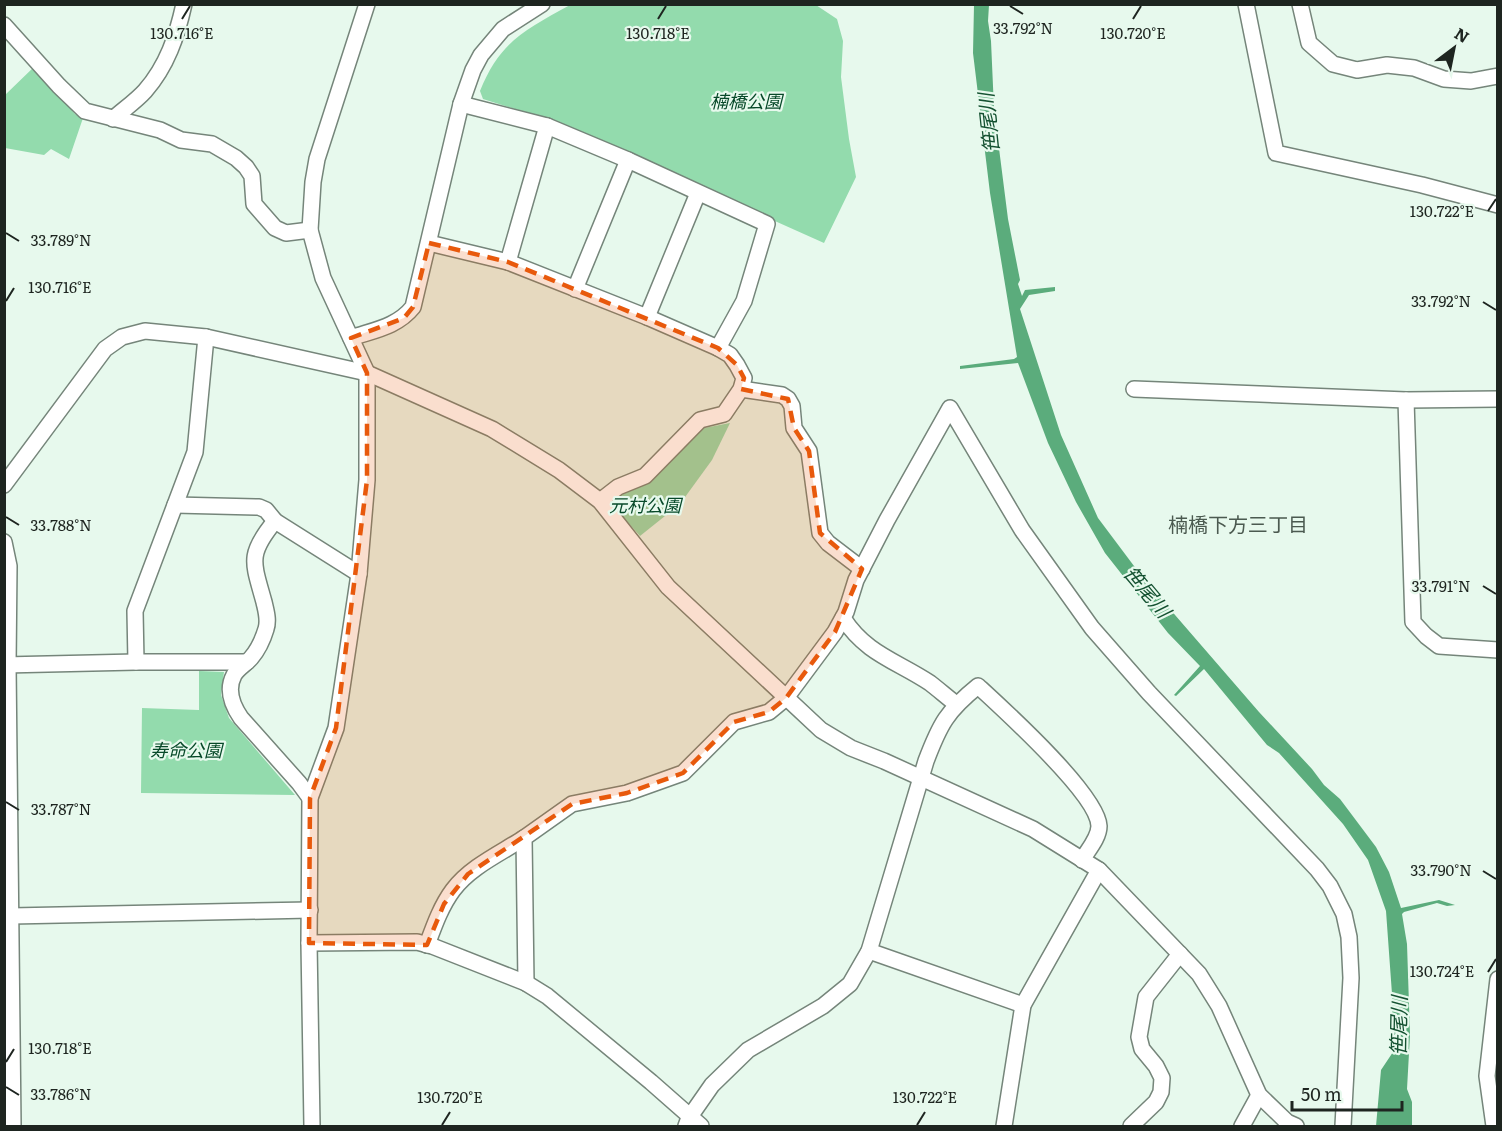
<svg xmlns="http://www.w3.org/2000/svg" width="1502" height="1131" font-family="Literata,'Noto Sans JP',serif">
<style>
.green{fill:#93dbad}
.water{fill:#5bac7c}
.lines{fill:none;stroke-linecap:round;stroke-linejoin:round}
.stream{stroke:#5bac7c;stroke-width:4.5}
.minor-casing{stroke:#75857a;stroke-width:18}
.minor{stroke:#fff;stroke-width:15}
.marked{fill:#e8590c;fill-opacity:0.2;stroke:#e8590c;stroke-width:4.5;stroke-dasharray:12 8;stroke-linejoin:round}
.ticks{fill:none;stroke:#1e2520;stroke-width:2}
.labels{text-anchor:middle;stroke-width:4.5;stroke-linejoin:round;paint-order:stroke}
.park-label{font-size:18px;font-style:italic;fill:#074929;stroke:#e7f9ed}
.water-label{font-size:20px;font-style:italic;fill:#145131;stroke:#e7f9ed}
.neighbourhood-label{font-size:20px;fill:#4b5a50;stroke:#e7f9ed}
.ticks-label{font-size:15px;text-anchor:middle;fill:#1e2520;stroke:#e7f9ed;stroke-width:4.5;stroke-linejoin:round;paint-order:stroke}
</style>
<rect width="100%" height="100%" fill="#e7f9ed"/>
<g class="green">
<path d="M570,5H816L837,19L843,41L841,77L849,139L856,177L824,243L550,120L483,99L480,91C500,41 525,30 570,5Z"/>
<path d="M35,66L75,114L83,118L69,159L51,149L44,155L5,148V95Z"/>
<path d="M730,423L712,460L680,504L640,536L611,504L699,429Z"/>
<path d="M199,671L224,672L221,695L229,718L295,795L141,793L142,708L199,710Z"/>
</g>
<path class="water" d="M974,5H989L988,21L991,41L994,109L1008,219L1020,280L1018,284L1022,296L1025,290L1055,287V291L1029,295L1020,309L1061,435L1098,518L1143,578L1259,712L1312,769L1324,785L1340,799L1376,847L1389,872L1401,908L1439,900L1455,905L1447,906L1437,903L1404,912L1402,914L1407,944L1410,1035L1407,1089L1412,1102V1126H1376L1381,1070L1393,1052L1392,994L1386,911L1368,860L1343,824L1279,753L1267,745L1204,669L1176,696L1174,695L1200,666L1168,633L1105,553L1076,502L1048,443L1018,363L960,369V366L1014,359L1017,357L990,193L973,53Z"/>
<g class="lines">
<path class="stream" d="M4,1100L5,1126"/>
<g class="minor-casing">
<g id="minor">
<path d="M1246,4L1276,153L1422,185L1498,205"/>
<path d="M1300,4L1309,43L1333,64L1357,70L1387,65L1414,68L1444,79L1471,81L1498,76"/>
<path d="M4,25L59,86L85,111L160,130L181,140L212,144L236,158L246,167L252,176L254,204L275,228L286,233L310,230"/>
<path d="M461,104L547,126L628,160L767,224L744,301L718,348"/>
<path d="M113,119C123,110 136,101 145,91C167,66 177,36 184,4"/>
<path d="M429,243L508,262L647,317L718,348L730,355L737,365L744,378L741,389L724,414L700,420L645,476L618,487L600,501"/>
<path d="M508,262L547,126"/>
<path d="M575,289L628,160"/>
<path d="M647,317L698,193"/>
<path d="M351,338C374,330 397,327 413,307L461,104L473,70L481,55L503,29L542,4"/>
<path d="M741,389L782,395L788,399L792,406L794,428L809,451L820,533L828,543L862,569"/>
<path d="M1134,389L1406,400L1498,399"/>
<path d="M1406,400L1413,622L1426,636L1439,646L1498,650"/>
<path d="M4,485L105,349L122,337L145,331L206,337L367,373L492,429L559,470L600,501L668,587L821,730L851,748L884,761L1033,829L1099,870L1199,974L1219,1006L1259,1095L1287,1122L1296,1126"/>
<path d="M175,505L259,507L266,510L275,521L359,574"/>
<path d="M275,521C247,555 253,562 264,602C266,611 269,620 266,629C263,639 257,651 251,658C246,664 238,668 234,675C226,690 232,705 241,718L299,783L310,798"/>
<path d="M4,542L9,566L8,665L13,1126"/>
<path d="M843,618C866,654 897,661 930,683C939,690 947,697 956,704"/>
<path d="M136,662L135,611L195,452L206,337"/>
<path d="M4,665L136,662H247"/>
<path d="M11,916L310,910"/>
<path d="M309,943L417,942L432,946L526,983L547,996L651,1082L701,1126"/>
<path d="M427,945C434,926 441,906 453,890C470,867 501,853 524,838"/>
<path d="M869,951L1023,1005"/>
<path d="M526,983L524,838L572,804L627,793L683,773L734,722L769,712L786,698L835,632L846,612L856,580L887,520L950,408L1022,530L1092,628L1149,693L1317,869L1330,886L1344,914L1349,937L1351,978L1343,1126"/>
<path d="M312,1126L309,943L310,798L336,728L359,574L367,480V373L323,278L310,230L313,182L317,159L367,4"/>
<path d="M686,1126L689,1118L712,1085L748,1050L823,1006L850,984L869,951L926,761C940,724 947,711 978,686C1003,709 1098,795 1099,826C1099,838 1088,850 1082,860"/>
<path d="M1004,1126L1023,1005L1099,870"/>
<path d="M1131,1126L1156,1102L1161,1092L1162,1078L1156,1066L1142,1049L1139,1037L1146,997L1180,954"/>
<path d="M1242,1126L1259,1095"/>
<path d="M1494,1126L1487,1076L1498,979"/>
</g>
</g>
<use href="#minor" class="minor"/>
</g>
<path class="marked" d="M429,243L508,262L718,348L737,365L744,378L741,389L788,399L794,428L809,451L820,533L862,569L835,632L786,698L769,712L734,722L683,773L627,793L572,804L468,874L444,904L427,945L309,943L310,798L336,728L367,480V373L351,338L404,318L413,307Z"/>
<path class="ticks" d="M1010,6L1023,14M182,19L190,6M658,19L666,6M1133,19L1141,6M1488,211L1496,199M6,233L19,241M6,301L14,288M1483,302L1496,310M6,517L19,525M1483,586L1496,594M6,802L19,810M1483,871L1496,879M1488,972L1496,959M6,1062L14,1049M6,1087L19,1095M442,1125L450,1112M917,1125L925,1112"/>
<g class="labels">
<g class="park-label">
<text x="746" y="108">楠橋公園</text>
<text x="645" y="512">元村公園</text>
<text x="186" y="757">寿命公園</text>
</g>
<g class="water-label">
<text transform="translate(989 123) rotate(-96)" y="7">笹尾川</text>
<text transform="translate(1147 592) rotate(50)" y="7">笹尾川</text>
<text transform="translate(1399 1026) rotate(-89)" y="7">笹尾川</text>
</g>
<g class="neighbourhood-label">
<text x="1238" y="532">楠橋下方三丁目</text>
</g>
</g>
<g class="ticks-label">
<text x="1023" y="34">33.792°N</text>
<text x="1133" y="39">130.720°E</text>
<text x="182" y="39">130.716°E</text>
<text x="658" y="39">130.718°E</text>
<text x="1442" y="217">130.722°E</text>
<text x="61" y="246">33.789°N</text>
<text x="60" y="293">130.716°E</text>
<text x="1441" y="307">33.792°N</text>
<text x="61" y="531">33.788°N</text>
<text x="1441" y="592">33.791°N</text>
<text x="61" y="815">33.787°N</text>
<text x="1441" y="876">33.790°N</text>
<text x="1442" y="977">130.724°E</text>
<text x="60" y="1054">130.718°E</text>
<text x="61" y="1100">33.786°N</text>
<text x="450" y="1103">130.720°E</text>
<text x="925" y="1103">130.722°E</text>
</g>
<rect width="1502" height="1131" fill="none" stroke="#1e2520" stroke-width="12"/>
<g transform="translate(1454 48) rotate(32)" stroke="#e7f9ed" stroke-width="4.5" paint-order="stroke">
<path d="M0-4.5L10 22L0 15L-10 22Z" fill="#1e2520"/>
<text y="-9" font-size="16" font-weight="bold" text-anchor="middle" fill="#1e2520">N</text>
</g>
<path d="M1292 1101v9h110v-9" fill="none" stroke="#1e2520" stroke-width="3"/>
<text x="1301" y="1101" font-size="18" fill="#1e2520" stroke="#e7f9ed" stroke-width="4.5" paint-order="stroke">50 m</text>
</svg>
